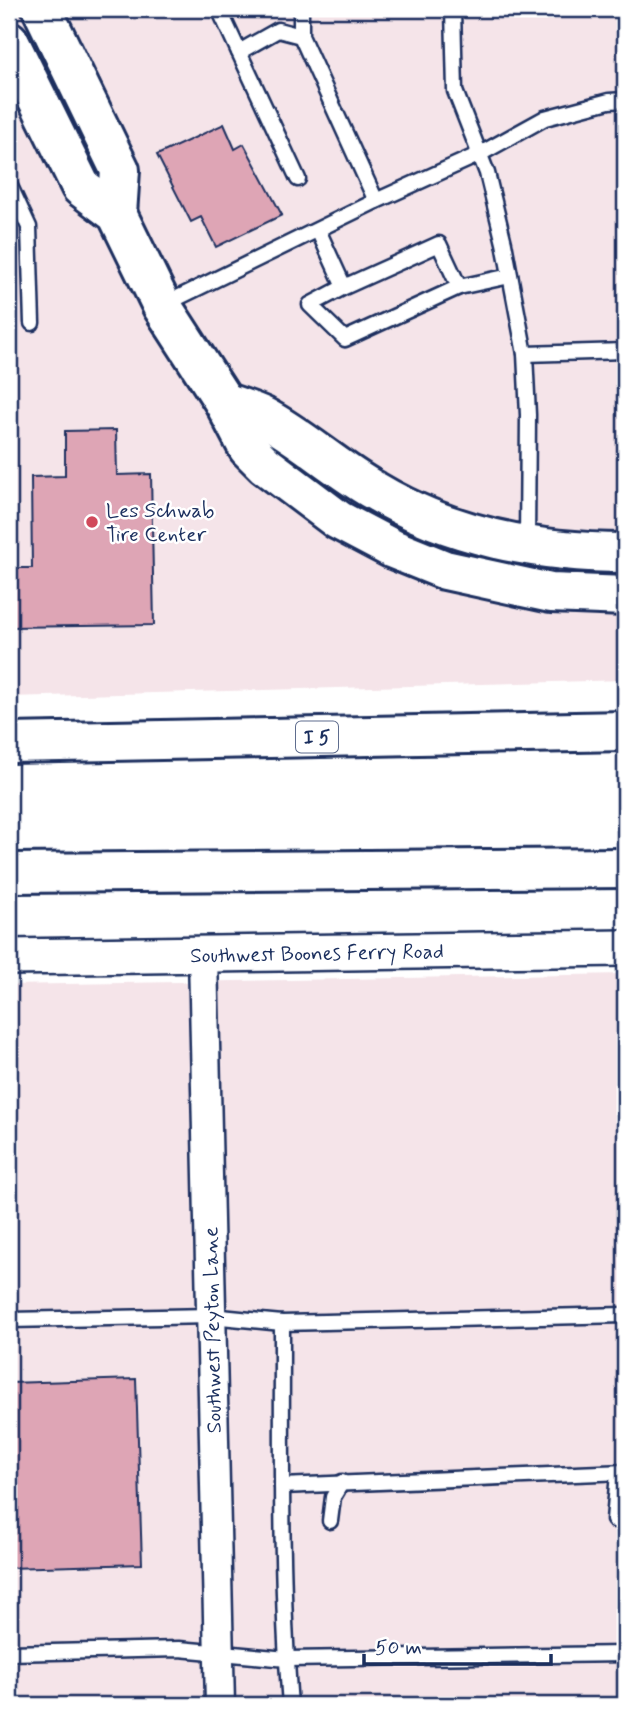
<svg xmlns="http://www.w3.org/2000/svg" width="634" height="1714" font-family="Mynerve,sans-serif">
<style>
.built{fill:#f5e4e9}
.building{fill:#dea5b5;stroke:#1b2f5e;stroke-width:2}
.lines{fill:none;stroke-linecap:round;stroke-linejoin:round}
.service-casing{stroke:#1b2f5e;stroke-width:19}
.minor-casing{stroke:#1b2f5e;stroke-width:33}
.tertiary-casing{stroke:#1b2f5e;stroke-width:40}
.secondary-casing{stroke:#1b2f5e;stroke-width:44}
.motorway-casing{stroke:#1b2f5e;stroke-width:44}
.service{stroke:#fff;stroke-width:14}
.minor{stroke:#fff;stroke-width:28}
.tertiary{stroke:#fff;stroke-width:35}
.secondary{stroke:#fff;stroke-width:38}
.motorway{stroke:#fff;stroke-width:38}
.poi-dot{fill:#d1495b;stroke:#fff;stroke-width:2.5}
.labels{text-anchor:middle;stroke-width:5;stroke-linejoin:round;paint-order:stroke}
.shield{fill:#fff;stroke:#5f6d8e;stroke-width:2}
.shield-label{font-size:19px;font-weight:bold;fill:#1b2f5e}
.poi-label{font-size:21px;fill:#1b2f5e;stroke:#fff;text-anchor:start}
.street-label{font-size:21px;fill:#1b2f5e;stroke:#fff}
</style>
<rect width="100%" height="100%" fill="#fff"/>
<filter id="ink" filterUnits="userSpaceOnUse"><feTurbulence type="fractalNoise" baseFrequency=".0143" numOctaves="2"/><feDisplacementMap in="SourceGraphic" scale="14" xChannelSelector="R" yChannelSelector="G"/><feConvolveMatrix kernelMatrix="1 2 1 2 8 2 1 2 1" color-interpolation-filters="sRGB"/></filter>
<g filter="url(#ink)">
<g class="built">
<path d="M9,9H625V680L9,697Z"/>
<path d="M625,974V1705H9V985Z"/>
</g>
<g class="building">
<path d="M224,124L235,149L244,144L282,215L216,247L201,217L191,222L157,155Z"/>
<path d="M116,430L117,475L151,474L154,625L9,627V568H32L31,477L65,476V431Z"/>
<path d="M136,1379L142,1564L9,1568V1383Z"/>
</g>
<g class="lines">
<g class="service-casing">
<g id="service">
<path d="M219,9L298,179"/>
<path d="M301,9V36L376,201"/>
<path d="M453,9L455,91L487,173L504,243L525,354L528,415L527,543"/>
<path d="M239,52L278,30L301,36"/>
<path d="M9,184L29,227L32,323"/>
<path d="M318,230L344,287L439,244L459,287L345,339L310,305L344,287"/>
<path d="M459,287L510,276"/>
<path d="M163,305L376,201L480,154L545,118L609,101L625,100"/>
<path d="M525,354L625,351"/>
<path d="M9,1320L211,1316L282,1323L625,1315"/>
<path d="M282,1323C282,1450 280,1578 290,1705"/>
<path d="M282,1486L625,1472"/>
<path d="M614,1520L618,1473"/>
<path d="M330,1521L333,1497L342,1482"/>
<path d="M9,1653L179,1649L287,1659L625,1654"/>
</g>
</g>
<g class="minor-casing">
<path id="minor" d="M203,955L220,1705"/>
</g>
<g class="tertiary-casing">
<path id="tertiary" d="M9,957L625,948"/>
</g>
<g class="secondary-casing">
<g id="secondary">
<path d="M42,9L120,170L117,214"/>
<path d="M9,41L81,187L117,214L162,306L224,402L248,448L265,465L338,520L393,549L445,570L551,593L625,596"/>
<path d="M224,402C237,407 252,411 264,417C303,438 336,469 375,491C450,536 539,553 625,553"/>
</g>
</g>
<g class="motorway-casing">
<g id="motorway">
<path d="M9,743L625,731"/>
<path d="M9,873L625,868"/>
</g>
</g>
<use href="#service" class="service"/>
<use href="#minor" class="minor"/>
<use href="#tertiary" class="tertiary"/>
<use href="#secondary" class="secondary"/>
<use href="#motorway" class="motorway"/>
</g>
</g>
<circle class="poi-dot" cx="92" cy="522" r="7"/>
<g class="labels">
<rect class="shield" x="296" y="721.5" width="42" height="31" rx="5"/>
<g class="shield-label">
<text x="317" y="744">I 5</text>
</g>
<g class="poi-label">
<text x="106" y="517">Les Schwab<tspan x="106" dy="24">Tire Center</tspan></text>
</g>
<g class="street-label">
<text transform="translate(317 953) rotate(-1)" y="7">Southwest Boones Ferry Road</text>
<text transform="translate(212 1330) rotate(-91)" y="7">Southwest Peyton Lane</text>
</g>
</g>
<rect width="634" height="1714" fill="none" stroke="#fff" stroke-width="35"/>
<rect x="18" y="18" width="599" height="1679" fill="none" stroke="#1b2f5e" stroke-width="2.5" filter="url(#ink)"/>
<path d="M364 1654v10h187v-10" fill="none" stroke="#1b2f5e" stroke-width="3.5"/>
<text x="375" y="1654" font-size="21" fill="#1b2f5e" stroke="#ffffff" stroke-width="5" paint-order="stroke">50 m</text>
</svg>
